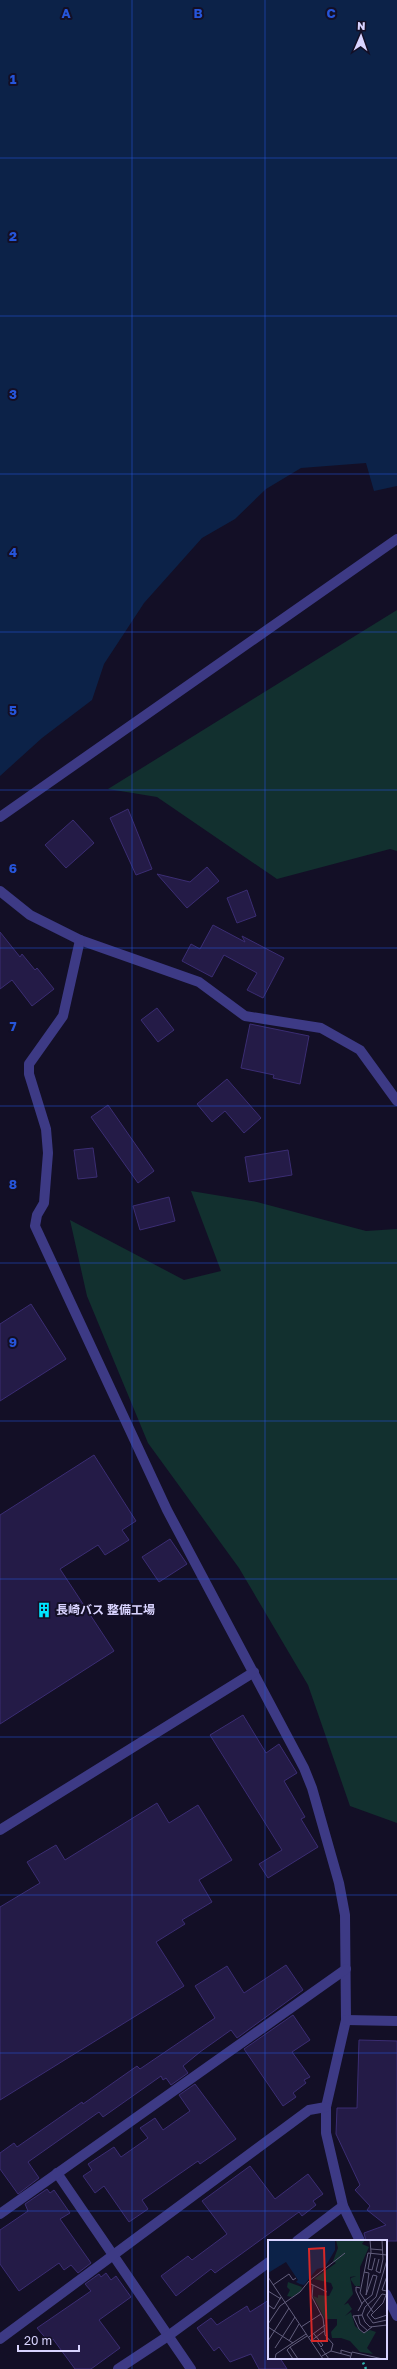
<svg xmlns="http://www.w3.org/2000/svg" width="397" height="2369" font-family="'Golos Text','Noto Sans JP',sans-serif">
<style>
.green{fill:#12302f}
.water{fill:#0c2248}
.building{fill:#241b47;stroke:#3b2d73}
.lines{fill:none;stroke-linecap:round;stroke-linejoin:round}
.path{stroke:#2fb8b0;stroke-width:2.5;stroke-dasharray:2 3;stroke-linecap:butt}
.minor{stroke:#3d3a85;stroke-width:10}
.grid{fill:none;stroke:#2655da;stroke-width:1;stroke-opacity:0.55}
.labels{text-anchor:middle;stroke-width:4;stroke-linejoin:round;paint-order:stroke}
.poi-label{font-size:12px;font-weight:bold;fill:#d9d4ff;stroke:#130f26;text-anchor:start}
.inset-road{fill:none;stroke:#625e7d;stroke-width:1}
.view{fill:#d62828;fill-opacity:0.15;stroke:#d62828;stroke-width:2}
.inset-edge{fill:none;stroke:#d9d4ff;stroke-width:2}
.grid-label{font-size:13px;text-anchor:middle;font-weight:bold;fill:#2655da;stroke:#130f26;stroke-width:4;stroke-linejoin:round;paint-order:stroke}
</style>
<rect width="100%" height="100%" fill="#130f26"/>
<g class="green">
<path d="M397,610V851L390,849L277,879L157,797L108,789Z"/>
<path d="M191,1191L257,1202L366,1231L397,1229V1823L350,1806L308,1685L239,1568L148,1443L87,1296L70,1220L184,1280L221,1271Z"/>
</g>
<path class="water" d="M0,0H397V486L374,491L366,463L301,468L266,489L235,519L202,538L144,603L104,664L92,700L42,738L0,776Z"/>
<g class="building">
<path d="M128,809L152,869L136,875L110,818Z"/>
<path d="M73,820L94,843L66,868L45,845Z"/>
<path d="M207,867L219,881L187,908L157,874L190,882Z"/>
<path d="M247,890L256,916L237,923L227,898Z"/>
<path d="M213,925L245,942L242,936L284,958L263,998L247,990L257,973L224,955L212,977L182,961L191,944L200,949Z"/>
<path d="M0,932L20,957L22,954L35,970L37,968L54,989L32,1006L12,980L0,989Z"/>
<path d="M157,1008L174,1030L158,1042L141,1020Z"/>
<path d="M250,1024L309,1036L300,1084L273,1078L274,1075L241,1068Z"/>
<path d="M227,1079L261,1118L244,1133L225,1111L212,1122L197,1104Z"/>
<path d="M108,1105L154,1171L138,1183L91,1117Z"/>
<path d="M93,1148L97,1177L78,1179L74,1150Z"/>
<path d="M288,1150L292,1175L249,1182L245,1157Z"/>
<path d="M169,1197L175,1221L140,1230L133,1206Z"/>
<path d="M31,1304L66,1359L0,1401V1324Z"/>
<path d="M94,1455L136,1521L122,1530L129,1540L105,1555L98,1545L60,1569L114,1651L0,1724V1515Z"/>
<path d="M170,1539L187,1564L159,1582L142,1557Z"/>
<path d="M243,1715L266,1753L279,1744L297,1773L284,1781L305,1817L301,1819L318,1847L268,1878L259,1864L282,1850L210,1735Z"/>
<path d="M157,1803L169,1823L198,1805L232,1860L199,1880L212,1902L182,1920L185,1924L156,1942L184,1986L0,2100V1907L40,1883L27,1862L56,1845L65,1860Z"/>
<path d="M286,1965L303,1990L237,2038L231,2030L200,2052L183,2066L188,2073L171,2085L166,2078L163,2080L161,2076L103,2117L99,2112L28,2162L39,2178L18,2194L0,2169V2153L14,2143L17,2147L82,2102L83,2104L137,2066L140,2069L215,2018L195,1986L227,1966L244,1993Z"/>
<path d="M293,2015L310,2040L292,2052L310,2077L304,2080L306,2083L293,2093L296,2097L283,2106L244,2049Z"/>
<path d="M359,2040L397,2041V2241H366L364,2233L386,2225L367,2210L370,2206L355,2190L360,2185L336,2134L337,2108H357Z"/>
<path d="M195,2084L236,2139L200,2164L198,2161L142,2200L148,2209L129,2222L104,2186L95,2193L83,2176L92,2170L88,2164L114,2147L121,2157L148,2138L140,2128L155,2118L163,2130L190,2111L179,2095Z"/>
<path d="M250,2166L275,2199L308,2174L323,2194L313,2201L316,2205L302,2216L299,2212L215,2273L211,2269L176,2296L161,2276L188,2256L192,2260L227,2234L202,2201Z"/>
<path d="M47,2189L50,2193L54,2190L70,2213L60,2219L91,2263L78,2273L71,2265L64,2270L59,2263L19,2291L0,2264V2230L28,2211L25,2204Z"/>
<path d="M106,2273L111,2280L116,2276L131,2297L99,2320L120,2348L91,2369H75L53,2339L49,2342L37,2328L91,2291L85,2284L99,2274L101,2277Z"/>
<path d="M269,2300V2358H280L287,2369H259L251,2354L230,2362L219,2347L214,2351L197,2328L211,2318L217,2325L247,2306L250,2312Z"/>
</g>
<g class="lines">
<path class="path" d="M361,2358L366,2369"/>
<g class="minor">
<path d="M0,817L397,539"/>
<path d="M0,891L30,915L80,940L199,982L245,1016L321,1028L360,1050L397,1101"/>
<path d="M80,940L63,1016L29,1064V1074L46,1129L48,1153L44,1203L37,1215L35,1226L167,1510L304,1768L312,1788L339,1883L345,1915L346,2020L326,2107V2133L343,2206L360,2241"/>
<path d="M0,1830L254,1672"/>
<path d="M346,2020L397,2021"/>
<path d="M57,2173L191,2369"/>
<path d="M0,2214L346,1969"/>
<path d="M297,2241L343,2206"/>
<path d="M386,2294L397,2316"/>
<path d="M0,2339L309,2110L326,2107"/>
<path d="M118,2369L168,2336L269,2262"/>
</g>
</g>
<path class="grid" d="M132,0V2369M265,0V2369M0,158H397M0,316H397M0,474H397M0,632H397M0,790H397M0,948H397M0,1106H397M0,1263H397M0,1421H397M0,1579H397M0,1737H397M0,1895H397M0,2053H397M0,2211H397"/>
<defs>
<g id="building-bare" transform="scale(1.2)"><path d="M-4-6H4V6H1V3H-1V6H-4ZM-2.5-4.3h1.7v1.8h-1.7ZM.8-4.3h1.7v1.8H.8ZM-2.5-1h1.7V.8h-1.7ZM.8-1h1.7V.8H.8Z" fill="#00e5ff" stroke="#130f26" stroke-width="2.5" paint-order="stroke"/></g>
</defs>
<g fill-rule="evenodd">
<use href="#building-bare" x="44" y="1610"/>
</g>
<g class="labels">
<g class="poi-label">
<text x="56" y="1614">長崎バス 整備工場</text>
</g>
</g>
<g transform="translate(268 2240)">
<rect width="119" height="119" fill="#130f26"/>
<path d="M68,0H97L94,4L101,7L92,27V46H87L83,40V38L88,36L82,37L85,54L76,65L80,63L84,69L77,76L83,72L87,86L95,93L102,90L108,92L99,108L105,114L92,112L82,101L73,98H64L63,92L69,85V79H57L45,56L50,58V55L61,56L65,48L63,43L46,39L68,23L65,21L70,8ZM20,42L34,47L33,51L24,57L19,56L22,50L19,47Z" fill="#12302f"/>
<path d="M0,0H67V10L57,27L49,29L36,45L32,44L28,42L30,40L18,22L0,33Z" fill="#0c2248"/>
<path class="inset-road" d="M102,0L103,12L100,29L104,30L107,18M103,9L115,10M111,19L108,31L112,33L115,19L114,0M119,20L108,57L97,67L94,75L97,82L102,87L119,85M96,32L101,33L98,55M119,36L114,50L119,51M0,37L55,119M43,44L59,52M5,45L21,34L25,40L28,38M45,45L44,57L55,78L57,95L65,104L63,111M92,48L88,47V51L94,64M0,51L13,59M118,55L115,63L103,75L107,79L119,75M119,55L114,54L99,75L105,83L119,80M0,65L6,69L13,57M90,71L95,62L104,55L109,36L105,35L98,55M105,72L92,53L100,13L119,15M90,75L92,84L100,91M94,75L85,76L91,89L96,93L104,87M0,84L12,66L32,52L41,41L77,13M0,87L25,103M33,87L53,74M46,94L55,105L53,107L49,101M41,97L57,85M0,101L21,68M21,101L31,84M43,101L56,91M22,107L39,96M7,108L27,77M53,108L61,119M73,113V110L83,113M54,116L63,111L82,116M7,119L8,114L38,94M25,119L19,110L22,107L30,119M79,119H92M82,119L84,112L115,119"/>
<path class="view" d="M56,8L59,101H44L41,9Z"/>
<rect width="119" height="119" class="inset-edge"/>
</g>
<g class="grid-label">
<text x="66" y="18">A</text>
<text x="198" y="18">B</text>
<text x="331" y="18">C</text>
<text x="13" y="84">1</text>
<text x="13" y="241">2</text>
<text x="13" y="399">3</text>
<text x="13" y="557">4</text>
<text x="13" y="715">5</text>
<text x="13" y="873">6</text>
<text x="13" y="1031">7</text>
<text x="13" y="1189">8</text>
<text x="13" y="1347">9</text>
</g>
<g transform="translate(361 36) rotate(2)" stroke="#130f26" stroke-width="3" paint-order="stroke">
<path d="M0-3L7 15L0 10L-7 15Z" fill="#d9d4ff"/>
<text y="-6" font-size="11" font-weight="bold" text-anchor="middle" fill="#d9d4ff">N</text>
</g>
<path d="M18 2345v6h61v-6" fill="none" stroke="#d9d4ff" stroke-width="2"/>
<text x="24" y="2345" font-size="12" fill="#d9d4ff" stroke="#130f26" stroke-width="3" paint-order="stroke">20 m</text>
</svg>
